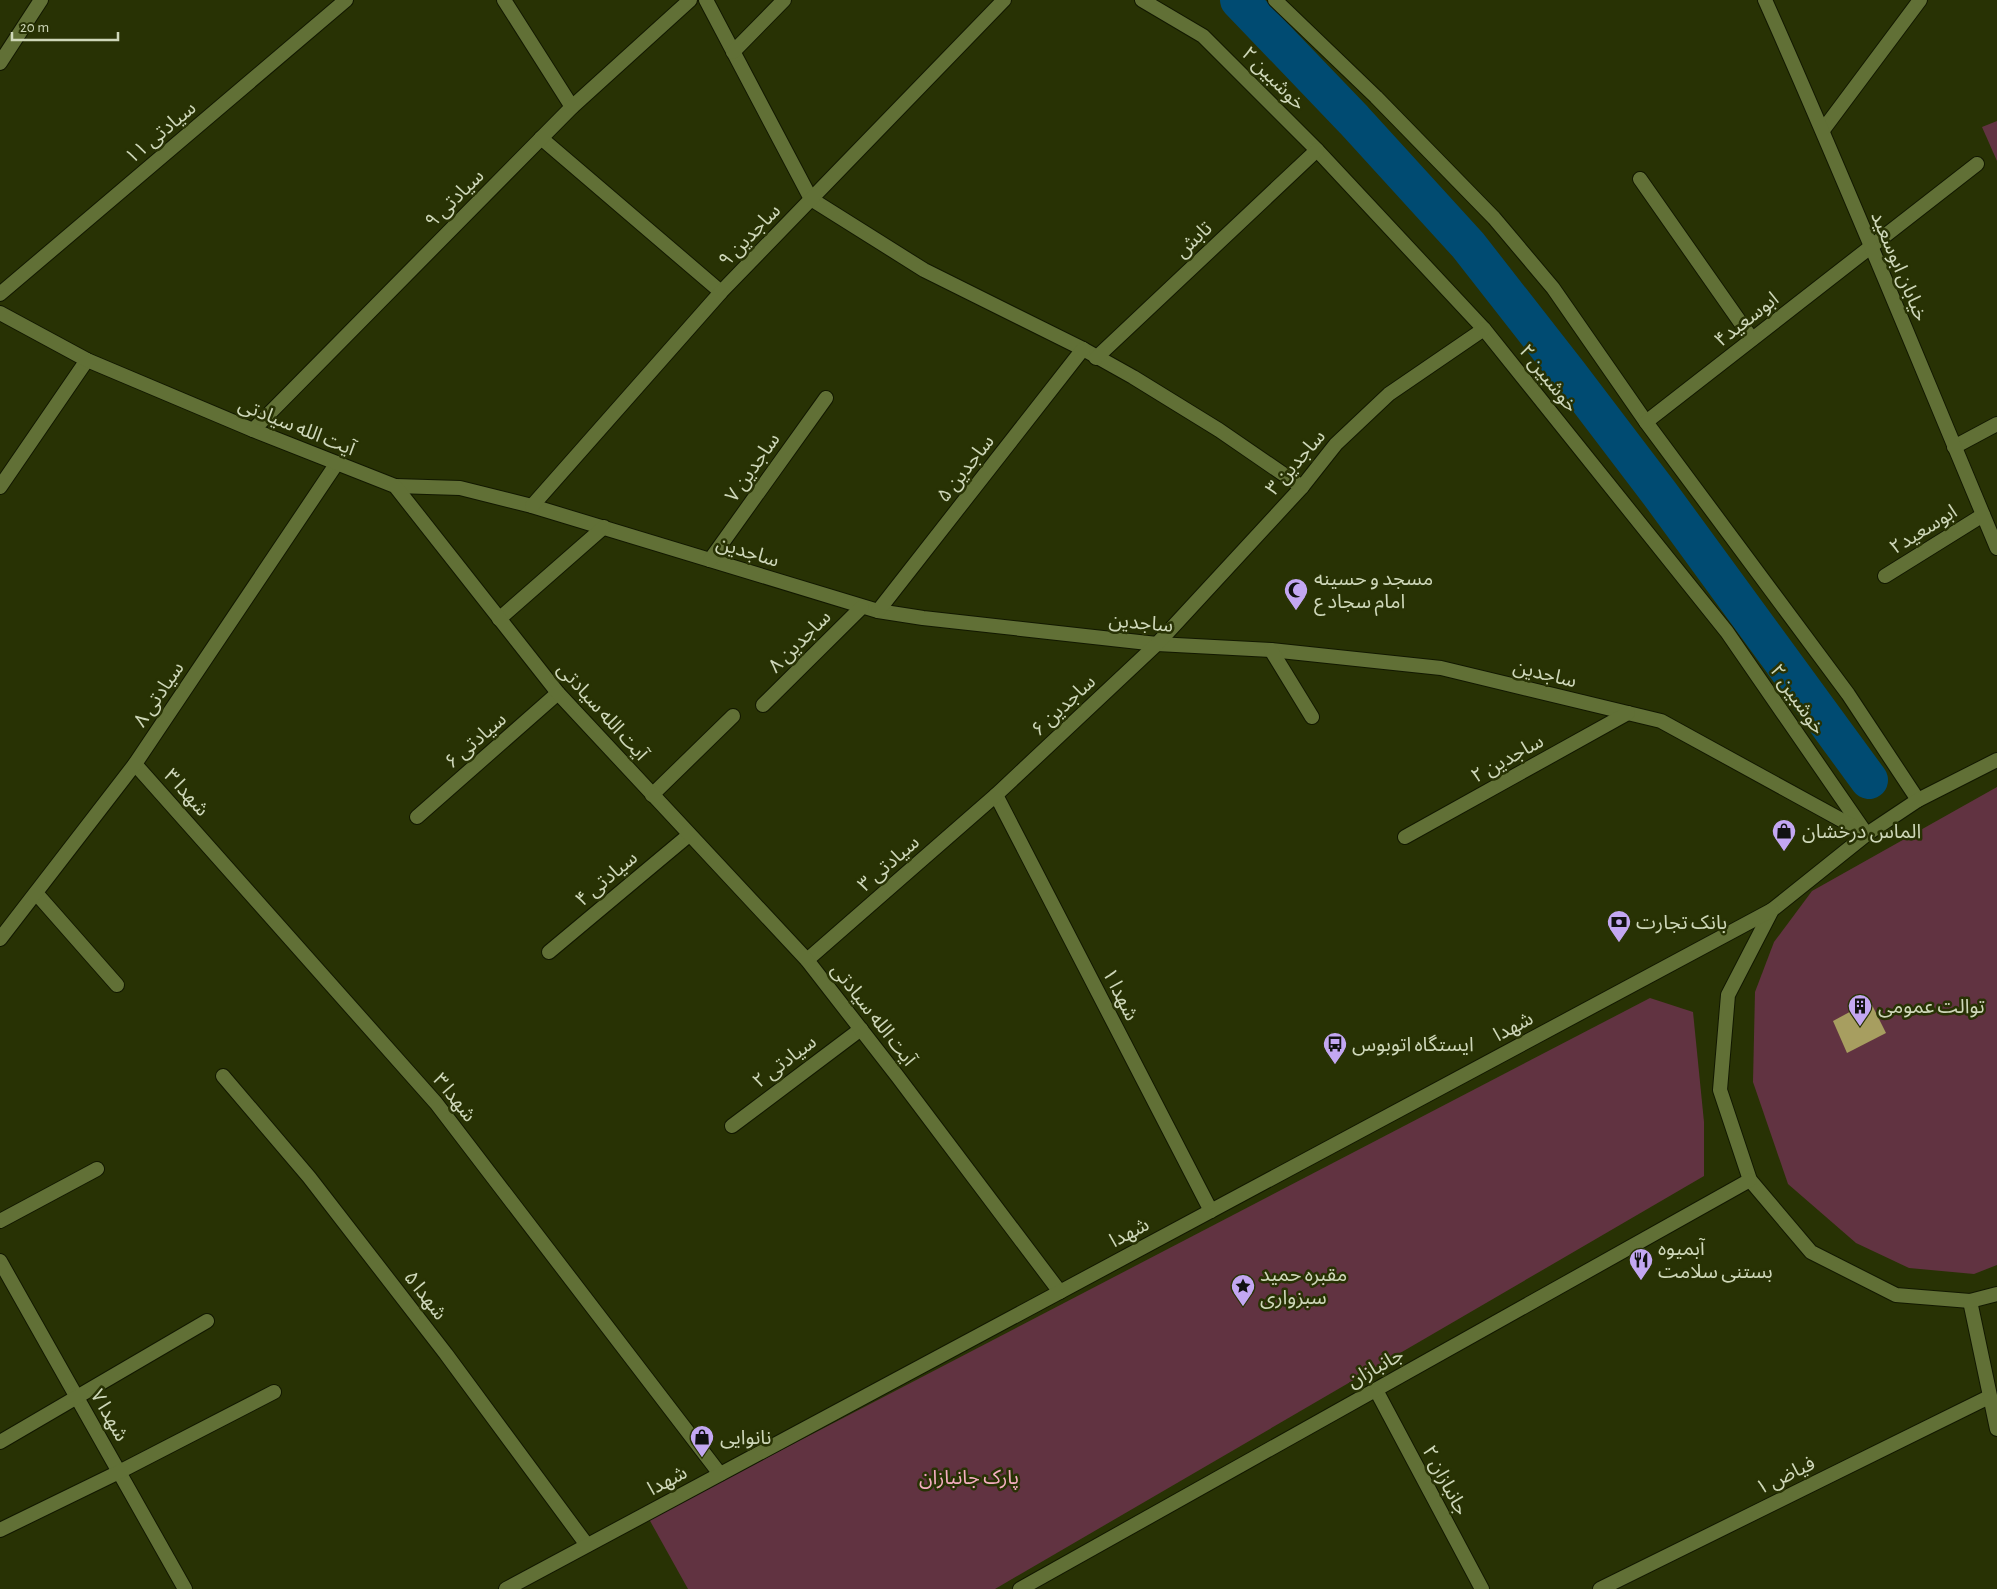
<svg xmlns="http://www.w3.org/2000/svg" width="1997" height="1589" font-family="'Alegreya Sans','Noto Sans Arabic',sans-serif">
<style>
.green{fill:#613341}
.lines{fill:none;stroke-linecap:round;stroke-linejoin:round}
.canal{stroke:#004b72;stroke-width:38}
.building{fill:#a79e60}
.minor-casing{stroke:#121800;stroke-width:16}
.tertiary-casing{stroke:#121800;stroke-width:16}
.secondary-casing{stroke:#121800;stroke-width:16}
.minor{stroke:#617036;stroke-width:14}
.tertiary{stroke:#617036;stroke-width:14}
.secondary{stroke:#617036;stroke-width:14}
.labels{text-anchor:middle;stroke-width:5;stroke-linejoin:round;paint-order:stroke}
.street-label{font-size:20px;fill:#ced7b9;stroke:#283204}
.poi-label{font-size:20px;fill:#ced7b9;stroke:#283204;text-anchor:start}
.park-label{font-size:20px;fill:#f5aec1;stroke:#283204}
</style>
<rect width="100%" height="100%" fill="#283204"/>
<g class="green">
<path d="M1997,121V161L1982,127Z"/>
<path d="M1997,787V1265L1974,1274L1909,1268L1856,1243L1788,1184L1753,1082L1755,992L1774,942L1812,891Z"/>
<path d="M1650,998L1693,1012L1704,1122V1176L995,1589H688L649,1519Z"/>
</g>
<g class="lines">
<path class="canal" d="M1239,0L1354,120L1468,245L1568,373L1660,494L1869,780"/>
</g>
<path class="building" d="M1870,1001L1886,1033L1847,1053L1833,1021Z"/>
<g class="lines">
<g class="minor-casing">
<g id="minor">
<path d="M504,0L572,107"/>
<path d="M706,0L811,199L924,270L1083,349L1133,377L1219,430L1302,487"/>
<path d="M1142,0L1203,36L1317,150L1484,329L1727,632L1865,832"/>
<path d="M1275,0L1376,97L1494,218L1553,288L1646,422L1848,694L1918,800"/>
<path d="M733,52L784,0"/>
<path d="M1823,130L1920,0"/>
<path d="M541,138L721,292"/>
<path d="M1640,179L1752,339"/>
<path d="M0,294L346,0"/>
<path d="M1096,358L1317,150"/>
<path d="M1646,422L1977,164"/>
<path d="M253,430L572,107L690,0"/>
<path d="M1954,447L1997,424"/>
<path d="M395,486L460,488L532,506L878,611L923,618L1157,644L1271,650L1441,668L1661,721L1867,834"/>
<path d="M0,487L87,360"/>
<path d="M532,506L721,292L1004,0"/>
<path d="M710,560L826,398"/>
<path d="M1885,576L1983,515"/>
<path d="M878,611L1083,349"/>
<path d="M499,619L604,527"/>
<path d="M1271,650L1312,717"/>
<path d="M763,705L862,607"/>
<path d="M135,764L436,1103L720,1474"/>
<path d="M652,795L733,716"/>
<path d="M996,795L1211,1211"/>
<path d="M417,817L558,693"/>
<path d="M1405,837L1628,713"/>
<path d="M36,893L117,985"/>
<path d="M0,939L135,764L337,463"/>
<path d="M549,952L689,835"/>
<path d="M807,960L996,795L1157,644L1302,487L1336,444L1389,394L1484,329"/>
<path d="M223,1076L309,1177L446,1354L587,1545"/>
<path d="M732,1126L861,1029"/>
<path d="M0,1221L97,1169"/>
<path d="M0,1261L185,1589"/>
<path d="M1376,1390L1482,1589"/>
<path d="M0,1442L207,1321"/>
<path d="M0,1530L119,1472L274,1392"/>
<path d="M1600,1589L1989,1397"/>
</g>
</g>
<g class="tertiary-casing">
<path id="tertiary" d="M1970,1301L1997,1429"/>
</g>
<g class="secondary-casing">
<g id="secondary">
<path d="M1765,0C1846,181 1920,365 1997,548"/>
<path d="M0,63L41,0"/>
<path d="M0,313L87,360L253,430L395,486L558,693L807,960L898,1077L1060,1292"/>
<path d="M1997,760L1918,800L1867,834L1772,910L1728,995L1720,1090L1750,1180L1811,1252L1896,1295L1970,1301L1997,1294"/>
<path d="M506,1589L1772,910"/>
<path d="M1020,1589L1750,1180"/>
</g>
</g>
<use href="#minor" class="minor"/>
<use href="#tertiary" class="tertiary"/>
<use href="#secondary" class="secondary"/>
</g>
<defs>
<g id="mosque-pin" transform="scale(1.25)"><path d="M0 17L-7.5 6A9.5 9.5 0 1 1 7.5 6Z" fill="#c3a7f2" stroke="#283204"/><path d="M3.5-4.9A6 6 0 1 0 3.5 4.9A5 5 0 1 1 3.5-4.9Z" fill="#111"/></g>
<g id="shop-pin" transform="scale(1.25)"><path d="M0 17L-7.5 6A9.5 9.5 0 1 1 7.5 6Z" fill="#c3a7f2" stroke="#283204"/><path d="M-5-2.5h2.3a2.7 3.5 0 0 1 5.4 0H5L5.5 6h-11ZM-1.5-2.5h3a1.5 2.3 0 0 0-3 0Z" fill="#111"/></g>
<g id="bank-pin" transform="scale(1.25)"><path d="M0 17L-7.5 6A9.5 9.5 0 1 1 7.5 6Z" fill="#c3a7f2" stroke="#283204"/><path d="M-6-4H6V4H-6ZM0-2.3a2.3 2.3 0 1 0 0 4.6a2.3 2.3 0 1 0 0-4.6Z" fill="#111"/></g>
<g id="building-pin" transform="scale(1.25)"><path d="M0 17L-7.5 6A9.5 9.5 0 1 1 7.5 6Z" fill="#c3a7f2" stroke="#283204"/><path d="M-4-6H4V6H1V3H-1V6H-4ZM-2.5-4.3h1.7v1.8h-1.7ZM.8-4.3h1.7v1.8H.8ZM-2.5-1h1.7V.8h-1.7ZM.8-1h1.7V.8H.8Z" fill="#111"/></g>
<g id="bus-pin" transform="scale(1.25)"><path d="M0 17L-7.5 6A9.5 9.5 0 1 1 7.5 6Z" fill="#c3a7f2" stroke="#283204"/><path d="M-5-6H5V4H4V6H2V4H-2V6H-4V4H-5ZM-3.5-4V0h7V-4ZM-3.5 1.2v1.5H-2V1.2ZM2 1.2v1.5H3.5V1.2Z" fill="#111"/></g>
<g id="restaurant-pin" transform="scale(1.25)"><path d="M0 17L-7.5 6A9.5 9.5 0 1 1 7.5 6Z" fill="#c3a7f2" stroke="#283204"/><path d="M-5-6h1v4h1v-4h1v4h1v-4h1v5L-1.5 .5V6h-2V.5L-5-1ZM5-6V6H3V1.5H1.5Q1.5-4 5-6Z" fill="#111"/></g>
<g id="sight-pin" transform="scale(1.25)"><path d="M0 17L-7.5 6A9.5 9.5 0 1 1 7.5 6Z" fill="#c3a7f2" stroke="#283204"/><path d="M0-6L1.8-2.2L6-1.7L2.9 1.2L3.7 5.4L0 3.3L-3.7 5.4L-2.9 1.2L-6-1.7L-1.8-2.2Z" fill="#111"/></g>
</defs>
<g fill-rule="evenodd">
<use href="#mosque-pin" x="1296" y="590"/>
<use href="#shop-pin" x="1784" y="831"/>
<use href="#bank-pin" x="1619" y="922"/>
<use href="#building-pin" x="1860" y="1006"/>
<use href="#bus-pin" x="1335" y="1044"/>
<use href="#restaurant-pin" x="1641" y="1260"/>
<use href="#sight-pin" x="1243" y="1286"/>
<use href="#shop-pin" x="702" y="1437"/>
</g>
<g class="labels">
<g class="street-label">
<text transform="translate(1274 78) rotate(45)" y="7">خوشبین ۲</text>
<text transform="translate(160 132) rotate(-40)" y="7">سیادتی ۱۱</text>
<text transform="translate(454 198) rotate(-45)" y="7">سیادتی ۹</text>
<text transform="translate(749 235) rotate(-46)" y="7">ساجدین ۹</text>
<text transform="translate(1193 239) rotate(-43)" y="7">تابش</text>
<text transform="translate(1900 266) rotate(67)" y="7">خیابان ابوسعید</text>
<text transform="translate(1746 319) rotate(-38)" y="7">ابوسعید۴</text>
<text transform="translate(1549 378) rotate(51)" y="7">خوشبین ۲</text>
<text transform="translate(297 426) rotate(22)" y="7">آیت الله سیادتی</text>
<text transform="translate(1295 462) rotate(-49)" y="7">ساجدین ۳</text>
<text transform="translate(752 467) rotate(-55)" y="7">ساجدین ۷</text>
<text transform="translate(965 468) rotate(-52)" y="7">ساجدین ۵</text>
<text transform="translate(1923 529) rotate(-32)" y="7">ابوسعید۲</text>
<text transform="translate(748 551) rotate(17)" y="7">ساجدین</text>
<text transform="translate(1141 622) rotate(5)" y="7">ساجدین</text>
<text transform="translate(799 641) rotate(-45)" y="7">ساجدین ۸</text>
<text transform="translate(1545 673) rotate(14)" y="7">ساجدین</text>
<text transform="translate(158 694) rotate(-56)" y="7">سیادتی ۸</text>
<text transform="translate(1798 699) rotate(55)" y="7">خوشبین ۲</text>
<text transform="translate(1063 705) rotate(-43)" y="7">ساجدین ۶</text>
<text transform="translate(603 711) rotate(48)" y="7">آیت الله سیادتی</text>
<text transform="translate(475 740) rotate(-41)" y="7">سیادتی ۶</text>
<text transform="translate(1507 758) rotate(-29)" y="7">ساجدین ۲</text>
<text transform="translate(187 792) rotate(48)" y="7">شهدا ۳</text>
<text transform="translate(888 863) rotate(-41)" y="7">سیادتی ۳</text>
<text transform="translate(606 878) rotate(-40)" y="7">سیادتی ۴</text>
<text transform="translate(1121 994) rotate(63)" y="7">شهدا ۱</text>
<text transform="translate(874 1014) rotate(52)" y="7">آیت الله سیادتی</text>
<text transform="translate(1513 1026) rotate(-28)" y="7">شهدا</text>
<text transform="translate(784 1061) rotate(-37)" y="7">سیادتی ۲</text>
<text transform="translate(455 1097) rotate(51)" y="7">شهدا ۳</text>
<text transform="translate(1129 1232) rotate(-28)" y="7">شهدا</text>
<text transform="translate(426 1295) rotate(52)" y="7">شهدا ۵</text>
<text transform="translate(1375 1367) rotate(-29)" y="7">جانبازان</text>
<text transform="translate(110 1415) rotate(60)" y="7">شهدا ۷</text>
<text transform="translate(1785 1475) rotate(-26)" y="7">فیاض ۱</text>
<text transform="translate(667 1480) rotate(-28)" y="7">شهدا</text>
<text transform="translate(1446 1480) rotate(62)" y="7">جانبازان ۲</text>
</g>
<g class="poi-label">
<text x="1314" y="585">مسجد و حسینه<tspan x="1314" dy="23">امام سجاد ع</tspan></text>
<text x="1802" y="838">الماس درخشان</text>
<text x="1636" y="929">بانک تجارت</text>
<text x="1878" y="1013">توالت عمومی</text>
<text x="1352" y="1051">ایستگاه اتوبوس</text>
<text x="1658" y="1255">آبمیوه<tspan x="1658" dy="23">بستنی سلامت</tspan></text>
<text x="1260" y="1281">مقبره حمید<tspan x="1260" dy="23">سبزواری</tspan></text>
<text x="720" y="1444">نانوایی</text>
</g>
<g class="park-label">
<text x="969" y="1484">پارک جانبازان</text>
</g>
</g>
<path d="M12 32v8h106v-8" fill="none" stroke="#ced7b9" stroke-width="2.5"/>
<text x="20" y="32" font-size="15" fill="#ced7b9" stroke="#283204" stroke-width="4" paint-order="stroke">20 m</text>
</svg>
